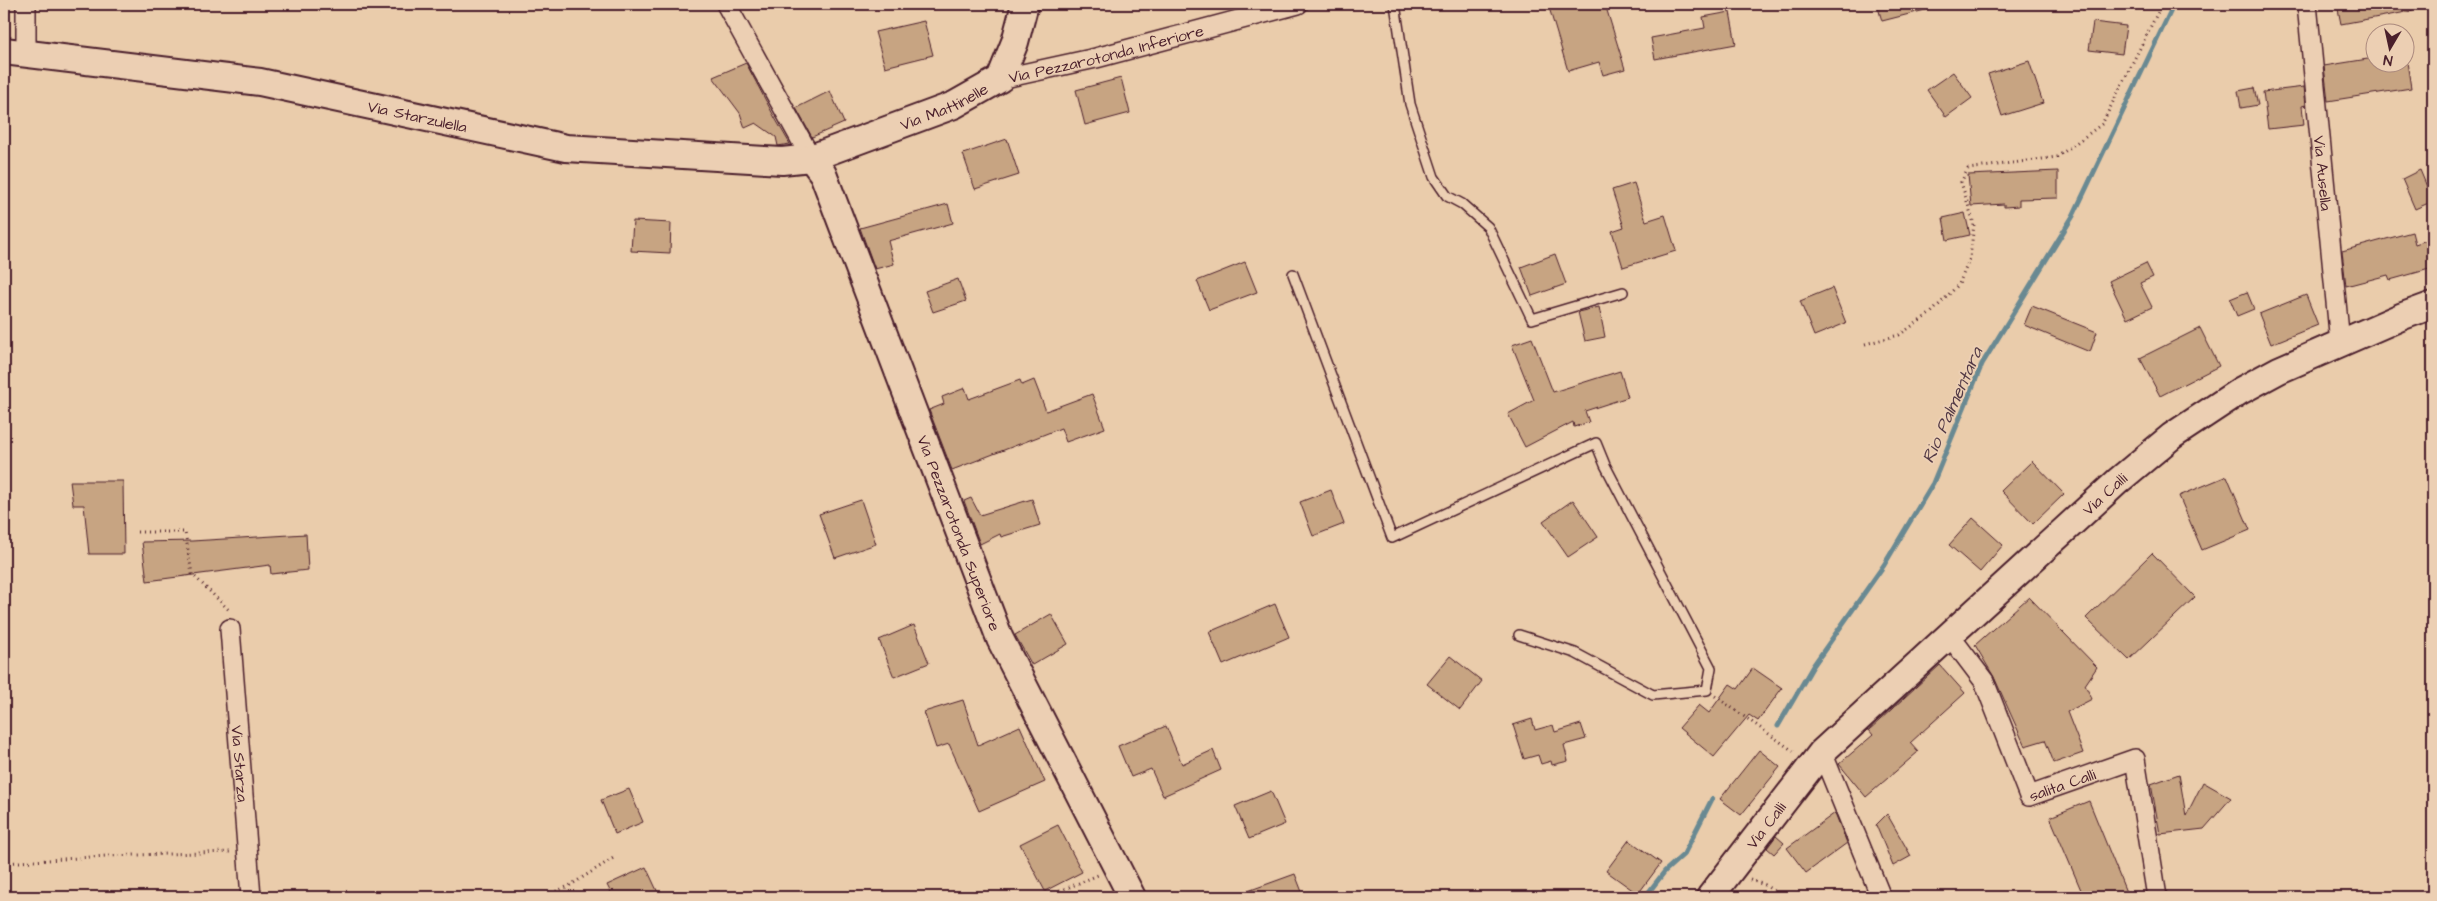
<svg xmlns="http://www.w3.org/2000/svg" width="2437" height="901" font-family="'Architects Daughter',sans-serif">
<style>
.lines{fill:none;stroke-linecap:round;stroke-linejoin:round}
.stream{stroke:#698992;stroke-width:5}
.building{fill:#c7a482;stroke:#4a1f2b}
.lane-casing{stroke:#4a1f2b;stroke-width:12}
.street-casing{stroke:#4a1f2b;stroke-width:22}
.secondary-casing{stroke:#4a1f2b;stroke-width:30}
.path{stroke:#4a1f2b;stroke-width:3;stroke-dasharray:1 4;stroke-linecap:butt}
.lane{stroke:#eccfb3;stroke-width:9}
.street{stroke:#eccfb3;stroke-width:19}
.secondary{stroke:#eccfb3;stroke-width:26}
.labels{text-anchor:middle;stroke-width:4;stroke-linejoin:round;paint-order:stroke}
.street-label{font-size:16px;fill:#4a1f2b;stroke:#eccfb3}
.water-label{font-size:18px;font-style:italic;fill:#523945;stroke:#eccfb3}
</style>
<rect width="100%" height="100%" fill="#eaccab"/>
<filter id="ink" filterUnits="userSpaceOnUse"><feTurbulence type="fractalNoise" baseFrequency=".02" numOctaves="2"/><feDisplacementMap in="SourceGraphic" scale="10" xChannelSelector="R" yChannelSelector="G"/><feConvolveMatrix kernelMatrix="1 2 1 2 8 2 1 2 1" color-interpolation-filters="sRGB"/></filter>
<g filter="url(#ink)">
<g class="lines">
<g class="stream">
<path d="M1778,726L1813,666L1884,565L1933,483L1982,364L2073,216L2174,4"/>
<path d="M1645,897L1665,871L1684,854L1712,799"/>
</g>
</g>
<g class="building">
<path d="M1548,4H1605L1625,69L1603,75L1599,62L1568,71Z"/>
<path d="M1877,4H1929V9L1882,21Z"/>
<path d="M2337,4H2411L2412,11L2341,24Z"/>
<path d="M1730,12L1736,44L1655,59L1651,38L1705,28L1703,17Z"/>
<path d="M924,21L933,55L885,67L875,32Z"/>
<path d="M2093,22L2126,26L2122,54L2089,50Z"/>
<path d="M2374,58V62H2407L2411,88L2328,101L2324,66Z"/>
<path d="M2029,61L2043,103L2002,116L1988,74Z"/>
<path d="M746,63L775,118L790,144L778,146L776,137L756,123L745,128L740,113L713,77Z"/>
<path d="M1953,72L1972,98L1946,117L1927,90Z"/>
<path d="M1121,78L1130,113L1085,125L1076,90Z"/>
<path d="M2304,87L2306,105L2302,106L2304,125L2268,129L2263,92Z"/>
<path d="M2254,88L2258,105L2241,108L2238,91Z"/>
<path d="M830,91L844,123L812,137L796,108Z"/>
<path d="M1007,139L1019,175L975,189L963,154Z"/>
<path d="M2420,170L2433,201L2415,209L2402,179Z"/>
<path d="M2058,171V198L2019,199V206L2004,207V204L1971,206L1968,175Z"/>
<path d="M1634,183L1646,221L1665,215L1676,251L1623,267L1612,231L1624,227L1612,190Z"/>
<path d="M948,204L953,223L888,241L894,264L875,269L860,228Z"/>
<path d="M1965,213L1970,235L1947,240L1943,218Z"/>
<path d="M633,221L671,223L670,253L631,251Z"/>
<path d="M2412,232L2415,244L2433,238V268L2390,280L2388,275L2346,286L2342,251Z"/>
<path d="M1555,254L1566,284L1532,296L1521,267Z"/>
<path d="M1245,262L1257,292L1209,310L1197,281Z"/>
<path d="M2146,263L2153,277L2140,283L2152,307L2127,319L2109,281Z"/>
<path d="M958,279L966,301L933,312L925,291Z"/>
<path d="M1832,288L1846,323L1814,336L1800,301Z"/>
<path d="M2247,292L2254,309L2237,316L2230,299Z"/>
<path d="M2306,295L2318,325L2271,344L2259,314Z"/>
<path d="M2032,306L2097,332L2090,352L2024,325Z"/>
<path d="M1599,307L1605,337L1585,341L1578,312Z"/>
<path d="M2200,328L2219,366L2160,396L2140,358Z"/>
<path d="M1532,338L1553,392L1620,371L1628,397L1585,411L1589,422L1574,427L1573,422L1525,447L1508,414L1534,400L1512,345Z"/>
<path d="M1020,380L1022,385L1034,380L1046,411L1092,394L1105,428L1066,442L1061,428L952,470L929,410L944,404L942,397L965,388L969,399Z"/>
<path d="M2032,461L2064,494L2033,524L2001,491Z"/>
<path d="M2227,476L2250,530L2202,550L2179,496Z"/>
<path d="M70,481H123L124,554H89L84,505H73Z"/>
<path d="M1331,490L1344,524L1313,536L1300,502Z"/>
<path d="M971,498L980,515L1032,499L1040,525L1001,537L1000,534L980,544L964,501Z"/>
<path d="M861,500L876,544L835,558L819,514Z"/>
<path d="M1573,500L1598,537L1568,557L1543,521Z"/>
<path d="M1973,518L2003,545L1980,572L1949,545Z"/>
<path d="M306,534L308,570L271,574L270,565L147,581L142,542L192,541Z"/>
<path d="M2152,553L2195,597L2129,660L2086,618Z"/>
<path d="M2029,597L2097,667L2085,685L2092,699L2067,712L2083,753L2054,763L2045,740L2025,746L1994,677L1975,645Z"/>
<path d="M1275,604L1289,637L1223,665L1209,632Z"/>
<path d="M1051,614L1068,644L1032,665L1015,635Z"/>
<path d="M914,625L929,663L894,677L879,640Z"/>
<path d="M1450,656L1482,681L1460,710L1427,684Z"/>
<path d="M1940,665L1965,693L1910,743L1918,752L1866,797L1839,764L1873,735L1869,730Z"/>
<path d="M1753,668L1782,688L1758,721L1749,715L1714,757L1679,728L1699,705L1709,713L1730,684L1738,689Z"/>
<path d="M963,700L978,745L1020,726L1045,782L979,811L949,744L936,748L924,712Z"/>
<path d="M1532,719L1535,730L1553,725L1555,732L1581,724L1586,739L1564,745L1568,761L1552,765L1551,761L1541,764L1538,755L1524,759L1513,725Z"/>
<path d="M1166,726L1182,764L1213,750L1221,770L1163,796L1151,769L1131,777L1118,746Z"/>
<path d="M1759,750L1780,767L1741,815L1720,799Z"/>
<path d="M2179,774L2186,816L2203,782L2231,798L2204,829L2160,834L2151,784Z"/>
<path d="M629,789L643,822L615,834L601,800Z"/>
<path d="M1271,791L1285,824L1249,839L1235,806Z"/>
<path d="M2089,801L2128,897H2084L2050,817Z"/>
<path d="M1835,813L1847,843L1806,873L1787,848Z"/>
<path d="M1887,814L1911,856L1893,866L1876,825Z"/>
<path d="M1058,825L1082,872L1045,891L1020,844Z"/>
<path d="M1776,836L1784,843L1774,854L1767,848Z"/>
<path d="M1629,840L1661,863L1638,894L1606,871Z"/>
<path d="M646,867L660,897H613L607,885Z"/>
<path d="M1295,874L1304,897H1237V895Z"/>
</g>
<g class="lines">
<g class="lane-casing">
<g id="lane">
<path d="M1395,4L1410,104L1434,177L1447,196L1462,204L1488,227L1532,319L1623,292"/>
<path d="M1293,274L1392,538L1596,443L1605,465L1711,668L1707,690L1653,695L1575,653L1519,635"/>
</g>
</g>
<g class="street-casing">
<g id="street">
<path d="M726,4L811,158"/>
<path id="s1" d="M2307,4L2340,343"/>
<path d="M26,52V4"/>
<path id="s2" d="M1000,79L1096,58L1298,4"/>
<path id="s3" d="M230,629L251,897"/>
<path id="s4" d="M1950,636L1984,681L2029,796L2135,759L2157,897"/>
<path d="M1822,752L1881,897"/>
</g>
</g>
<g class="secondary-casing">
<g id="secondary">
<path id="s5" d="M4,51L260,82L566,148L782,161L811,158L954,105L1000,79L1015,42L1025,4"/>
<path id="s6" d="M811,158L823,174L1000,639L1132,897"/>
<path id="s7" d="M1710,897L1822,752L2118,481L2172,436L2240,391L2279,370L2403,316L2433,305"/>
</g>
</g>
<g class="path">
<path d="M1865,344L1899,335L1931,313L1959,284L1970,258L1974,224L1961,182L1968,169L2057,157L2102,124L2162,4"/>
<path d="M137,532H185L192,574L230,611"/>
<path d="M1715,696L1796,753"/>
<path d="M4,863L106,856L230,852"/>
<path d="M1750,880L1765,885L1782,897"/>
<path d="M542,897L569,886L615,857"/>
<path d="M1046,897L1098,875"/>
</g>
<use href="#lane" class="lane"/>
<use href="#street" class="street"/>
<use href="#secondary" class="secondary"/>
</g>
</g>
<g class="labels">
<g class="street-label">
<text dy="6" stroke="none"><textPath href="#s2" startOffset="109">Via Pezzarotonda Inferiore</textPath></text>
<text dy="6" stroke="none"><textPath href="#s5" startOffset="959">Via Mattinelle</textPath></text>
<text dy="6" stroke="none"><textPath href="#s5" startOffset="419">Via Starzulella</textPath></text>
<text dy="6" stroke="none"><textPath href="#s1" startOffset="170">Via Ausella</textPath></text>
<text dy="6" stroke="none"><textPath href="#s7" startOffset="566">Via Calli</textPath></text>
<text dy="6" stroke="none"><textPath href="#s6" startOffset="404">Via Pezzarotonda Superiore</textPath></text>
<text dy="6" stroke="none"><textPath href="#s3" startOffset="135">Via Starza</textPath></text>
<text dy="6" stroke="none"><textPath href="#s4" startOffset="215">salita Calli</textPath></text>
<text dy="6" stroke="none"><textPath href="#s7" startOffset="91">Via Calli</textPath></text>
</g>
<g class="water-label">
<text transform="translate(1952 405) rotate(-66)" y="6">Rio Palmentara</text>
</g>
</g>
<rect width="2437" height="901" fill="none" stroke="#eccfb3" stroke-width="20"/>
<rect x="10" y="10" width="2417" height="881" fill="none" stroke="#4a1f2b" stroke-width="2" filter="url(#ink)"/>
<g transform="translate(2390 48) rotate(189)"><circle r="24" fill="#eccfb3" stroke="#ab897d"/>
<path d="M0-4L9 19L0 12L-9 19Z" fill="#4a1f2b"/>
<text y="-8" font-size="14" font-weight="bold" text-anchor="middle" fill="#4a1f2b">N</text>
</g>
</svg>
